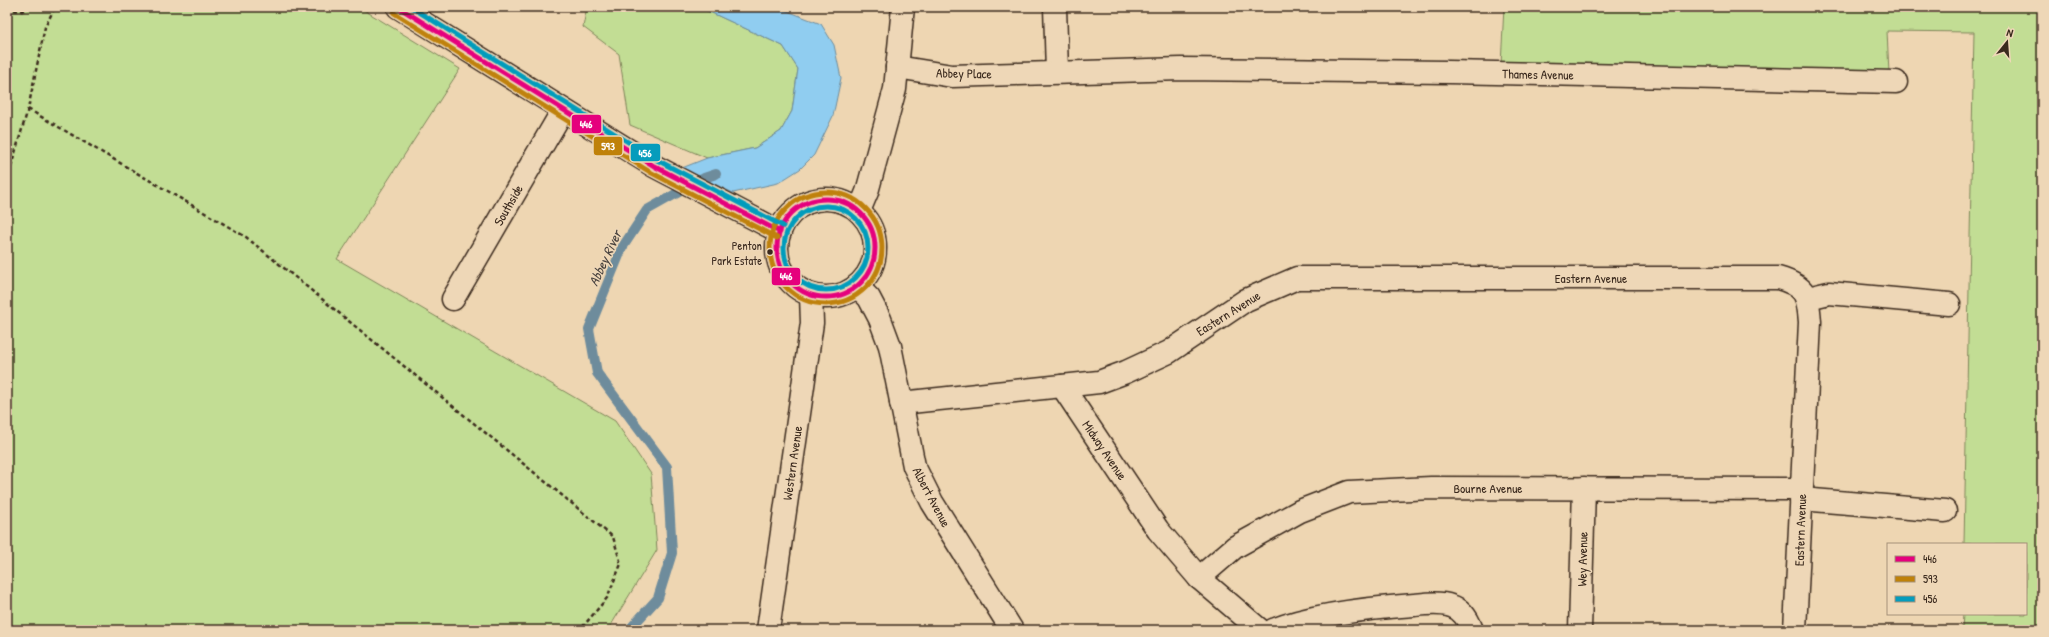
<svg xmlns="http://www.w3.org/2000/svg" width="2049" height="637" font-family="'Patrick Hand',sans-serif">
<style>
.green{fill:#c2dd94;stroke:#7e8459}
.water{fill:#90cdf0;stroke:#6e8c9c}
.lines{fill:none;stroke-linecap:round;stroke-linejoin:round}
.stream{stroke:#6e8c9c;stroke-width:10}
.minor-casing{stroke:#3b2a1e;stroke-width:25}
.path{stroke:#3b2a1e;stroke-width:2.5;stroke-dasharray:4 3;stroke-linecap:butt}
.minor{stroke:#eed7b7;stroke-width:22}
.bus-1-casing{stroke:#eed7b7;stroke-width:8}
.bus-2-casing{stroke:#eed7b7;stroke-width:8}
.bus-3-casing{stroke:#eed7b7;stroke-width:8}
.bus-1{stroke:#e5007d;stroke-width:5}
.bus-2{stroke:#bf8109;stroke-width:5}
.bus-3{stroke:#069cbc;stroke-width:5}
.bus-dot{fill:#3b2a1e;stroke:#eed7b7;stroke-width:1.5}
.labels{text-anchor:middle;stroke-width:3;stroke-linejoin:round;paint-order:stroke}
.bus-label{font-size:12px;fill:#3b2a1e;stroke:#eed7b7;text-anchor:end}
.street-label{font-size:13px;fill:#3b2a1e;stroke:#eed7b7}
.water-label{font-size:14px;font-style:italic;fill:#48423e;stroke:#eed7b7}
.line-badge{stroke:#eed7b7;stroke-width:1.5}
.badge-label{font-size:11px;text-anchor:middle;font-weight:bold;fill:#fff}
</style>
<rect width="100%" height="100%" fill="#eed6b2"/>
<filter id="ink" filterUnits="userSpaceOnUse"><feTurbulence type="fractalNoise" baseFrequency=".025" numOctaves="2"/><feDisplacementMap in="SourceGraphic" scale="8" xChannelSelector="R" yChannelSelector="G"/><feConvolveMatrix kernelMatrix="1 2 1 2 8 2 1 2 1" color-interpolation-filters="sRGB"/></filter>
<g filter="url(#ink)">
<g class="green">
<path d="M7,7H359L460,69L337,259L615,421L651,474L657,550L608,630H7Z"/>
<path d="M587,7H699L783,46L798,69L792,111L781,131L755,148L707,158L630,125L619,54L583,27Z"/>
<path d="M1504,7H2042V630H1962L1963,614H2026V544H1964L1974,32L1887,31L1889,73L1501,65Z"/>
</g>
<path class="water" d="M699,7H777L821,24L834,45L841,78L833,116L814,155L800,169L778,183L733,193L682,168L707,158L755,148L781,131L792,111L798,69L783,46Z"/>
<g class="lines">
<path class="stream" d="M629,630L658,598L672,553L667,467L597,373L589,329L622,248L647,210L704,178L716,174"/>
<g class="minor-casing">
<g id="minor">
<path d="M398,7L654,166L780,232"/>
<path d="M1055,7L1057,72"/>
<path d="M897,67L952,76L1181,69L1449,72L1896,82"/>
<circle cx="826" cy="248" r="49"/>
<path d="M859,211L867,192L895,89L903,7"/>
<path d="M857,286L869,298L880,319L890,346L914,466L932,502L1012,630"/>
<path d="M1808,298L1829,293L1949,304"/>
<path d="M453,299L563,110"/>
<path d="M1062,386L1099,382L1126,372L1169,352L1246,300L1297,278H1778C1806,286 1808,295 1810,322L1795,630"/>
<path d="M901,403L1062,386L1158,530L1199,578L1260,630"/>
<path d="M1801,499L1945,511"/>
<path d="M1199,578L1235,547L1300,511L1349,492L1431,488L1801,489"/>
<path d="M768,630L812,323L811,295"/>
<path d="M1273,630C1313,614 1371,608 1414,605C1425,604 1440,602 1451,606C1462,609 1468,619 1472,630"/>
<path d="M1580,630L1584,488"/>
</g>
</g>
<g class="path">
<path d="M7,10L22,11L32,7"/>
<path d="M28,109L246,237L613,537L621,564L607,598L580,630"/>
<path d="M7,180L28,109L45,27L55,7"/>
</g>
<use href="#minor" class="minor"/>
<g class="bus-1-casing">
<g id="bus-1">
<path d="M398,7L654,166L780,232"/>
<circle cx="826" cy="248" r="49"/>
</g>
</g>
<g class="bus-2-casing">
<g id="bus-2">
<path d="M394,13L650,172L777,238"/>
<circle cx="826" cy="248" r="56"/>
</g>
</g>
<g class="bus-3-casing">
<g id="bus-3">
<path d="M411,7L657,160L783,226"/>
<circle cx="826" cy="248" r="42"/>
</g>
</g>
<use href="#bus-1" class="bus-1"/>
<use href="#bus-2" class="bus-2"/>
<use href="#bus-3" class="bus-3"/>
</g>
</g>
<circle class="bus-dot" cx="770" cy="252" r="3.5"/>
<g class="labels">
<g class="bus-label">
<text x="762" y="250">Penton<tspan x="762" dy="15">Park Estate</tspan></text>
</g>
<g class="street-label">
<text transform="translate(964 73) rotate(1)" y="5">Abbey Place</text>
<text transform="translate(1538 74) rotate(1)" y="5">Thames Avenue</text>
<text transform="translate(508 205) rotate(-60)" y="5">Southside</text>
<text x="1591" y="283">Eastern Avenue</text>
<text transform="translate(1228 313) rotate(-32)" y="5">Eastern Avenue</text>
<text transform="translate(1105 450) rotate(56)" y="5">Midway Avenue</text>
<text transform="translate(792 463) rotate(-82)" y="5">Western Avenue</text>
<text x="1488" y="493">Bourne Avenue</text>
<text transform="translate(932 497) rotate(62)" y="5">Albert Avenue</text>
<text transform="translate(1800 530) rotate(-88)" y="5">Eastern Avenue</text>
<text transform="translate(1582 559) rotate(-89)" y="5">Wey Avenue</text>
</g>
<g class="water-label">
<text transform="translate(605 258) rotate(-65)" y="5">Abbey River</text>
</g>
</g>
<g class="line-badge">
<rect x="571" y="114" width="31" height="20" rx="4" fill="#e5007d"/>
<rect x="593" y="136" width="30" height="20" rx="4" fill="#bf8109"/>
<rect x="630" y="143" width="31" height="19" rx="4" fill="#069cbc"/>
<rect x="771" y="267" width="30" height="19" rx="4" fill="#e5007d"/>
</g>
<g class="badge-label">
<text x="586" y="128">446</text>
<text x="608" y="150">593</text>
<text x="645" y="157">456</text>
<text x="786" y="280">446</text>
</g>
<rect width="2049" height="637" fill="none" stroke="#eed7b7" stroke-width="24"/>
<rect x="12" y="12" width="2025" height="613" fill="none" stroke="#3b2a1e" stroke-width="1.5" filter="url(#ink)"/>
<rect x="1887" y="543" width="140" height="72" fill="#eed7b7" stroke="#a6927a"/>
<rect x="1895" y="556" width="20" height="6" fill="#e5007d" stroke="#a6927a"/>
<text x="1923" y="563" font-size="12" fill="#3b2a1e">446</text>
<rect x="1895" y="576" width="20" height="6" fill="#bf8109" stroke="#a6927a"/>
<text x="1923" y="583" font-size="12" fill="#3b2a1e">593</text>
<rect x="1895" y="596" width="20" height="6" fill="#069cbc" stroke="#a6927a"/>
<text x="1923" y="603" font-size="12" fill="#3b2a1e">456</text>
<g transform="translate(2007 42) rotate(17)" stroke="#eed7b7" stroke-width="3" paint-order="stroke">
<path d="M0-3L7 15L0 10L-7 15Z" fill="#3b2a1e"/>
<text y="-6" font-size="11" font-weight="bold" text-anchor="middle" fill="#3b2a1e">N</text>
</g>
</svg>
